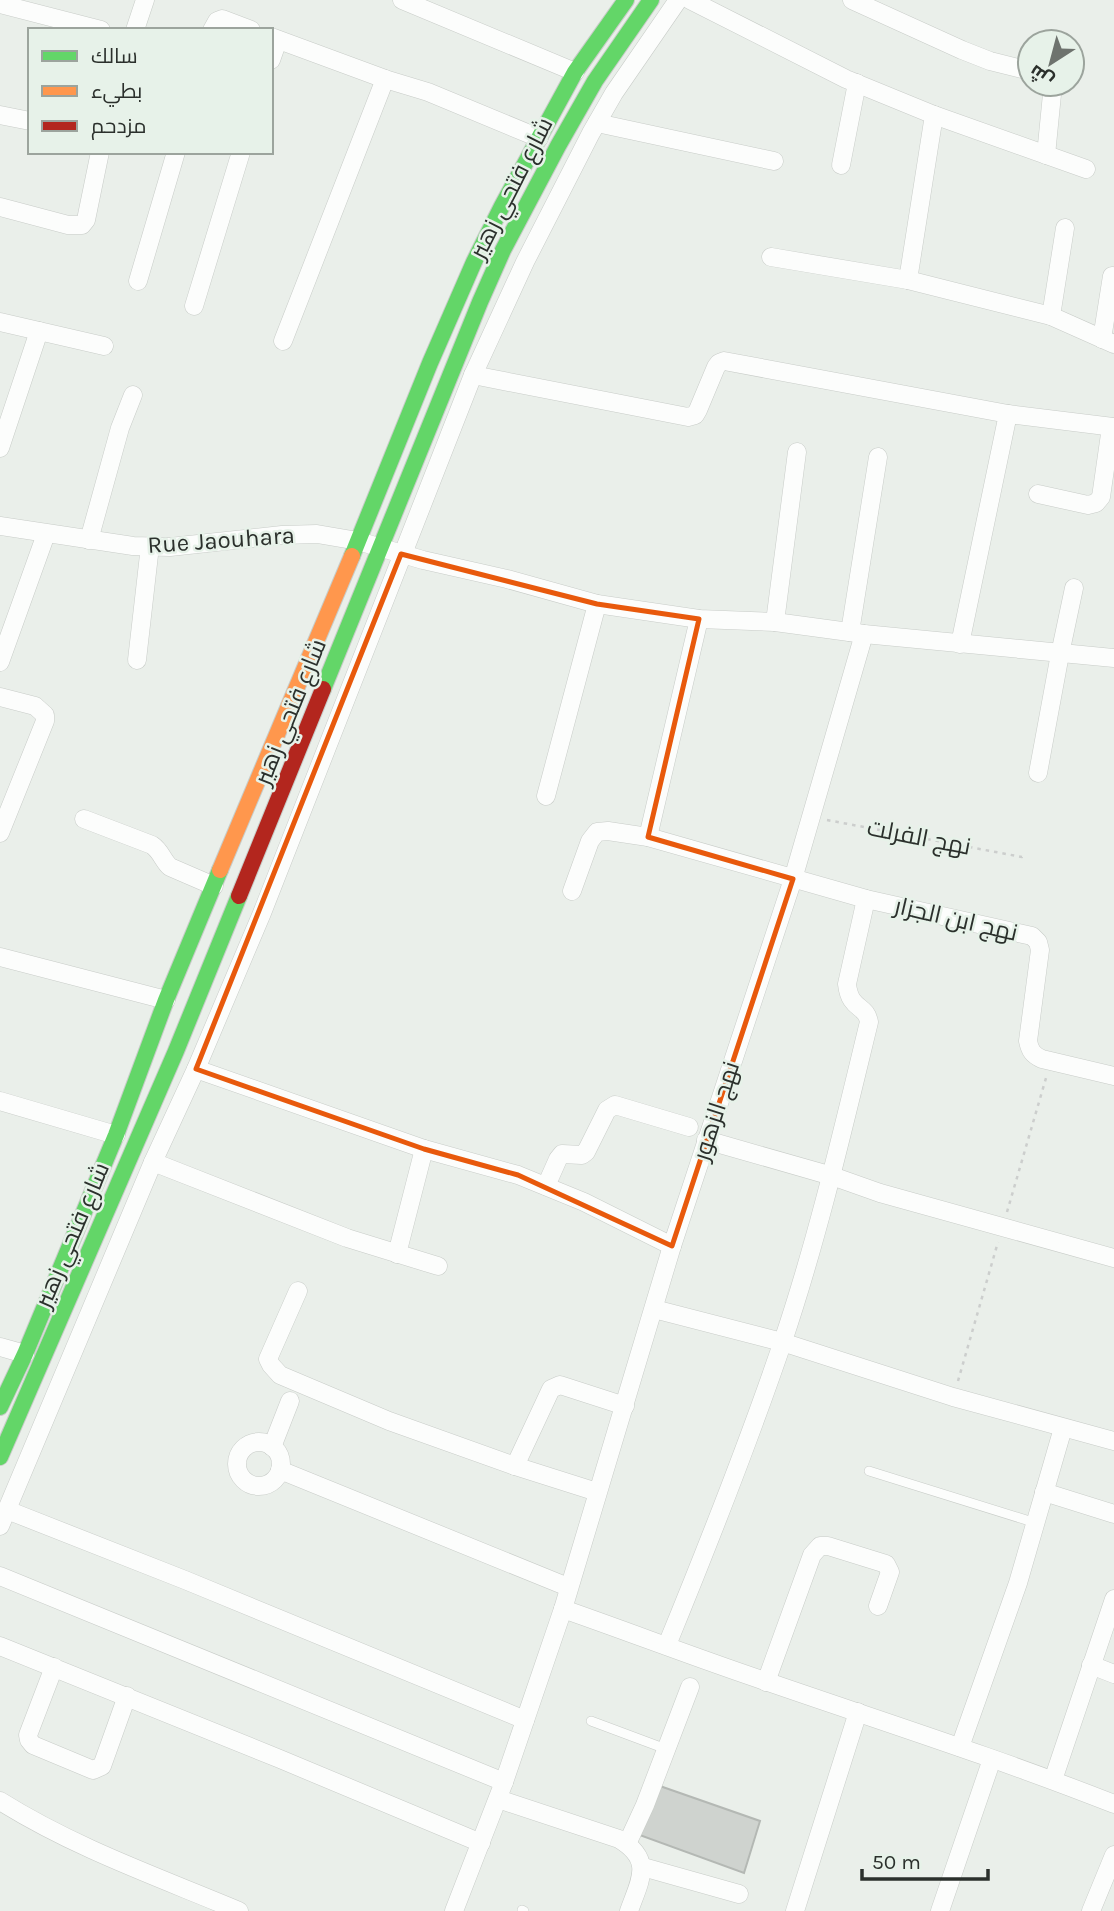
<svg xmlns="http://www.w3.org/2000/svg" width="1114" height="1911" font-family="Karla,Cairo,sans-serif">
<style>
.building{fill:#cfd3cf;stroke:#b4b8b4;stroke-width:2}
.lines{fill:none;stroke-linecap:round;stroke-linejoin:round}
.lane-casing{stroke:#c8ccc8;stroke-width:10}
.street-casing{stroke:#c8ccc8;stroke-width:19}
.fast-casing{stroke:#c8ccc8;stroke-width:18}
.slow-casing{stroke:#c8ccc8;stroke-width:18}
.jam-casing{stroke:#c8ccc8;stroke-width:18}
.path{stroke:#cccecd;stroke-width:2.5;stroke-dasharray:3.5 5;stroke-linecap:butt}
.lane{stroke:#fcfdfc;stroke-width:9}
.street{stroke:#fcfdfc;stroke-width:18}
.fast{stroke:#63d668;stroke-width:16}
.slow{stroke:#ff974d;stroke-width:16}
.jam{stroke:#b3261e;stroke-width:16}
.marked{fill:none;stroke:#e8590c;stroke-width:5;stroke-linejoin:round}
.labels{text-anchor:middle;stroke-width:5;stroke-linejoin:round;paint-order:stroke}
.street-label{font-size:24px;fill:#2b302c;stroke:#e7f2e9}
</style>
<rect width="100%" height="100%" fill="#eaefea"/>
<path class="building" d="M657,1785L760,1821L744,1873L634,1833Z"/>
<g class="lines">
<g class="lane-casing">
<g id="lane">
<path d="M869,1471L1036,1523"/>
<path d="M591,1721L666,1749"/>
<path d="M522,1910L524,1911"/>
</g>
</g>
<g class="street-casing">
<g id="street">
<path d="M402,0L575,72"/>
<path d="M690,0L846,79L934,115L1086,169"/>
<path d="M852,0L962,50L990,61L1030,71"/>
<path d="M0,4L101,30"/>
<path d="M135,30L145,0"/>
<path d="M212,30L217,21L222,19L251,30"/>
<path d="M271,37L385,79L428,92L539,138"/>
<path d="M271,60L278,40"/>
<path d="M0,115L30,121"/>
<path d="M597,123L774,161"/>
<path d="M1046,155L1053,84"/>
<path d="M841,165L857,83"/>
<path d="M0,207L68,225H82L86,220L100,152"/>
<path d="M771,257L908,280L1051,316L1114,344"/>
<path d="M908,280L934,115"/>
<path d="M138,281L176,152"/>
<path d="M194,306L241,152"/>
<path d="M1051,316L1065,228"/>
<path d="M0,322L104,346"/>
<path d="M1102,339L1112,276"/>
<path d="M283,341L385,79"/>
<path d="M473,375L688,417L695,415L698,410L716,367L719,363L724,361L1008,414L1114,427"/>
<path d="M0,448L39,331"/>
<path d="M1038,494L1088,505L1096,503L1101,497L1111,427"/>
<path d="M0,526L133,546L170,547L282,535L317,534L358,541L423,560L507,579L597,604L699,619L775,622L864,634L1114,658"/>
<path d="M89,540L120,428L133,395"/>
<path d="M775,622L797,452"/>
<path d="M850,632L878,457"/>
<path d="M960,644L1008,414"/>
<path d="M137,660L150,546"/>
<path d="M0,662L46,534"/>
<path d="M0,697L35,706L45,715V721L0,833"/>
<path d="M1038,773L1060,654L1074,588"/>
<path d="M546,796L597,604"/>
<path d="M84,819L152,845C161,851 163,861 170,867L214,886"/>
<path d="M648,837L699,619"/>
<path d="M572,891L590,841L597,832L608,831L648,837L866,899L1032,936L1038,942L1040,950L1028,1041C1030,1051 1033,1055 1042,1059L1114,1076"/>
<path d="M0,957L166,1000"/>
<path d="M196,1069L424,1149L518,1175L584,1202L672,1246"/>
<path d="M0,1101L116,1135"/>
<path d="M706,1140L832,1176L880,1193L1114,1258"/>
<path d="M153,1162L347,1238L438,1266"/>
<path d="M546,1186L558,1159L562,1154L582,1155L586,1152L607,1110L615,1105L689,1127"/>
<path d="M397,1254L424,1149"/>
<path d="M298,1291L268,1359L271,1365L280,1375L389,1421L515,1466L597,1492"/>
<path d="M654,1309L782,1342L953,1397L1114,1441"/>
<path d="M0,1347L25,1354"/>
<circle cx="259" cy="1464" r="22"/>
<path d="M272,1447L290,1401"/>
<path d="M515,1466L551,1389L560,1385L625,1406"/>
<path d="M280,1470L568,1587"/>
<path d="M1044,1492L1114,1514"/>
<path d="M7,1510L185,1580L525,1720"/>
<path d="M0,1526L153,1162L196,1069L262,913L473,375L525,262L591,133L614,93L678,0"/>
<path d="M0,1576L504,1782"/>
<path d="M563,1609C632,1633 699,1659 768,1682C884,1722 1000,1759 1114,1804"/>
<path d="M667,1645C708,1545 748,1444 783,1341C818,1237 843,1129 869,1022C866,1004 850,1011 847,984L866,899"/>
<path d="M0,1646L280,1759L481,1843"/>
<path d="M1091,1665L1114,1674"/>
<path d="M54,1667L28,1735L29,1740L33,1745L93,1770L102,1766L127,1696"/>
<path d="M766,1682L812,1555L820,1546H828L886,1564L890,1572L878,1606"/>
<path d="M960,1747L1018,1583L1063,1428"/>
<path d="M1053,1780L1114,1599"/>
<path d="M498,1799L619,1839C654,1860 640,1880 629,1911"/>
<path d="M0,1801C75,1848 158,1877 239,1911"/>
<path d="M627,1844L645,1805L690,1687"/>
<path d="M643,1867L739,1894"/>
<path d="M454,1911L504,1782L563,1609L672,1246L793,879L864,634"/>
<path d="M795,1911L858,1712"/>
<path d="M940,1911L992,1759"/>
<path d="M1091,1911L1114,1855"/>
</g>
</g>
<g class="fast-casing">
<g id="fast">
<path d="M352,556L430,363L474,262L502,206L575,72L626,0"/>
<path d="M323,689L480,302L503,250L558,146L595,81L651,0"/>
<path d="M0,1407L25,1354L116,1135L166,1000L220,870"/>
<path d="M0,1457L176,1051L239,896"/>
</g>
</g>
<g class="slow-casing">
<path id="slow" d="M220,870L352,556"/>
</g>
<g class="jam-casing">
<path id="jam" d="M239,896L323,689"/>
</g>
<g class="path">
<path d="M827,820L1022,857L1026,854"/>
<path d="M1007,1212L1046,1078"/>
<path d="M958,1381L998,1242"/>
</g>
<use href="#lane" class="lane"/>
<use href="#street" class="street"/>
<use href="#fast" class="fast"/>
<use href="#slow" class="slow"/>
<use href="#jam" class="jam"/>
</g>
<path class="marked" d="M401,554L597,604L699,619L648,837L793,879L672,1246L518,1175L424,1149L196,1069Z"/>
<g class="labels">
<g class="street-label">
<text transform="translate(511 188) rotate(-63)" y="8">شارع فتحي زهير</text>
<text transform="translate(221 540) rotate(-4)" y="8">Rue Jaouhara</text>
<text transform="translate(290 712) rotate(-68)" y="8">شارع فتحي زهير</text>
<text transform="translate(919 837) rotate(11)" y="8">نهج الفرلت</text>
<text transform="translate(956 919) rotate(13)" y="8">نهج ابن الجزار</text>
<text transform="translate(716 1111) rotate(-72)" y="8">نهج الزهور</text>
<text transform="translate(72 1235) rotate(-67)" y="8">شارع فتحي زهير</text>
</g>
</g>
<rect x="28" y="28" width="245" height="126" fill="#e7f2e9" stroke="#9ca49d" stroke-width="2"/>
<rect x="42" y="51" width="35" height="10" fill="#63d668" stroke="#9ca49d" stroke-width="2"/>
<text x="91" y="63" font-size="21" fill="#2b302c">سالك</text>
<rect x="42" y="86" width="35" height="10" fill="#ff974d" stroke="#9ca49d" stroke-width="2"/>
<text x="91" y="98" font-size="21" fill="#2b302c">بطيء</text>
<rect x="42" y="121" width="35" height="10" fill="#b3261e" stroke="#9ca49d" stroke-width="2"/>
<text x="91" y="133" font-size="21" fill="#2b302c">مزدحم</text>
<g transform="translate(1051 63) rotate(216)"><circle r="33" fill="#e7f2e9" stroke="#9ca49d" stroke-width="2"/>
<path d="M0-5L12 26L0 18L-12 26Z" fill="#6e736e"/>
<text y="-10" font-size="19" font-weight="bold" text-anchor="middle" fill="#2b302c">ش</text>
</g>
<path d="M862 1869v10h126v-10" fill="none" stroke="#2b302c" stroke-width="3.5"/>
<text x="872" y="1869" font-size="21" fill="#2b302c" stroke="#e7f2e9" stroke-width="5" paint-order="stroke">50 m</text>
</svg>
